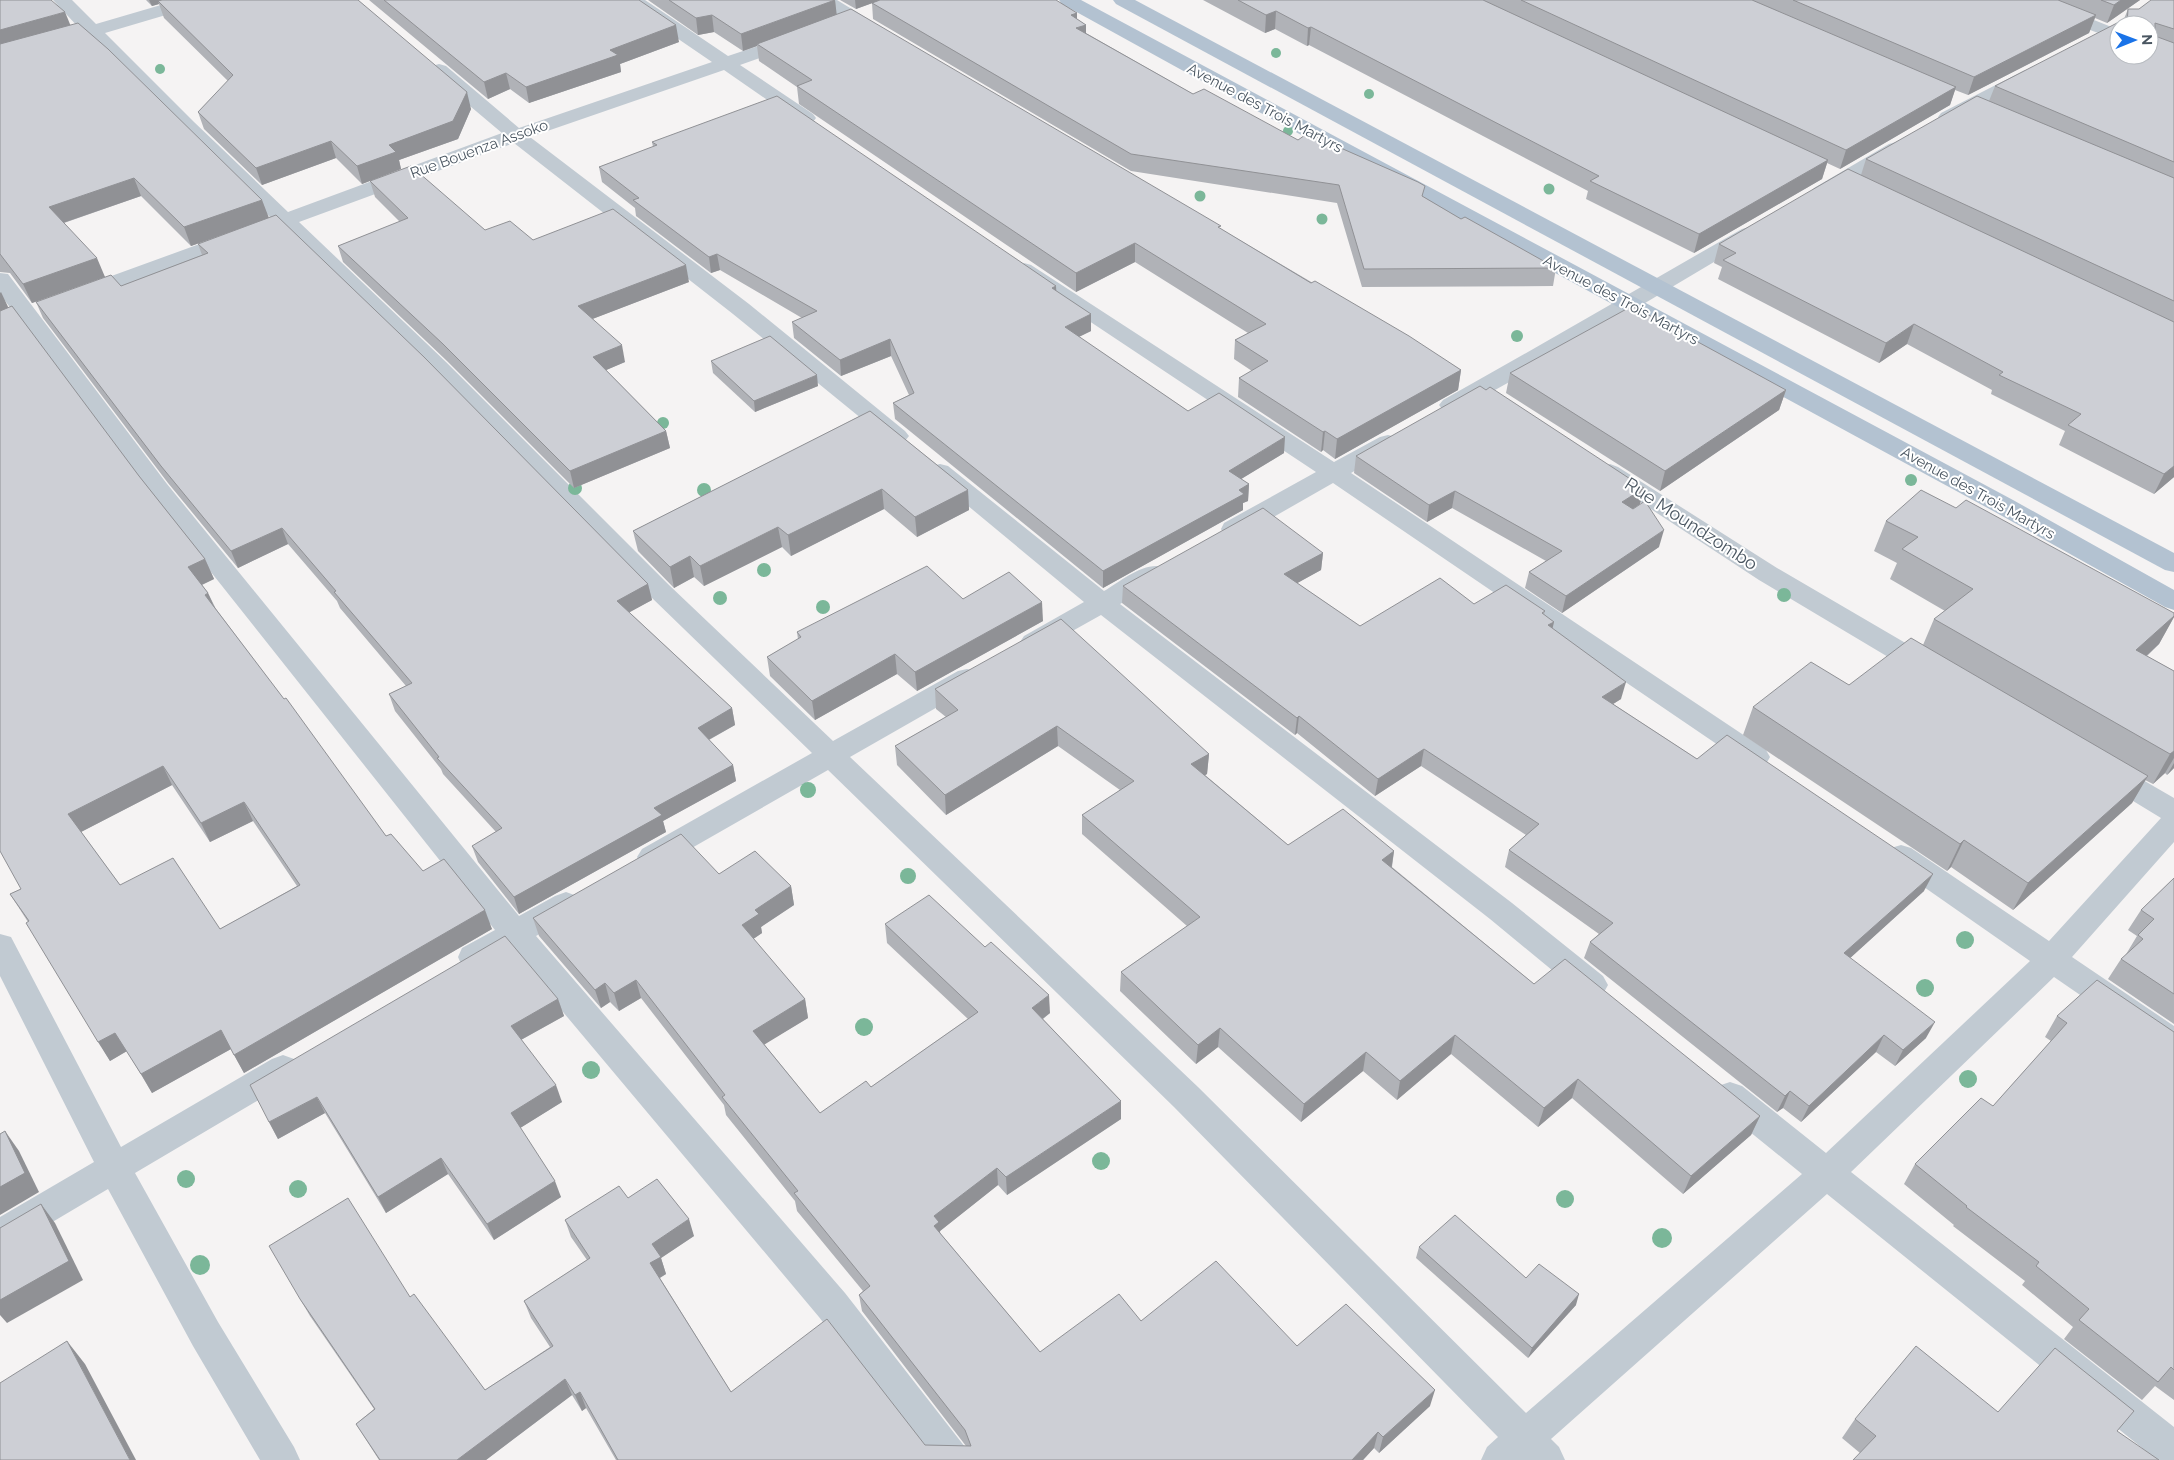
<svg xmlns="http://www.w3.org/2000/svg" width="2174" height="1460" font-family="Raleway,sans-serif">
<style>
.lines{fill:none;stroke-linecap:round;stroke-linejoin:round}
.minor{fill:#c1cad2;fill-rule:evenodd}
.primary{fill:#b3c2d1;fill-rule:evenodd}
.tree{fill:#7bb799}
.wall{fill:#b0b2b7;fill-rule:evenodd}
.shaded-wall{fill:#909195}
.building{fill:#cdcfd5;stroke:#909195;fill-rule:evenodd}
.labels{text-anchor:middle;stroke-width:4;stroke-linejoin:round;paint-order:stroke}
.far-street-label{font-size:15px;fill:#4a5661;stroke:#fff}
.street-label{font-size:18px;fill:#4a5661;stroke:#fff}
</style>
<rect width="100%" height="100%" fill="#f5f3f3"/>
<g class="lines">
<g class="minor">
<path d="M53,0H72L96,24L178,0H206L203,4L105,33L194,122L288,212L502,133L432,74L430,70L432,66L439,64L446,66L519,128L712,62L627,4L624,0H645L728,56L788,36L794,35L800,36L803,40L800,44L740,65L813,114L816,118L813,122L806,124L799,122L724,70L530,137L749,304L905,431L909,436L905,441L897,443L889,441L733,314L514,143L299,222L446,362L669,585L833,741L958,671L967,669L976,671L980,678L976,685L850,757L1198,1087L1526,1413L1802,1174L1718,1106L1714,1096L1718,1086L1730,1082L1742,1086L1826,1153L2030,961L1891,864L1886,856L1891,848L1901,845L1911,848L2049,941L2161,818L2097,779L2093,772L2097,765L2107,762L2117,765L2174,798V842L2072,957L2174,1026V1056L2163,1052L2054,977L1851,1172L2174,1427V1460H2157L1827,1194L1551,1439L1559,1447L1565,1460H1481L1487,1447L1498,1437L1174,1107L828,770L662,865L652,868L642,865L637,857L642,849L812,753L651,597L430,372L282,228L89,300L81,301L73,300L70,295L73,290L271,218L180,130L89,37L78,40L72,39L69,35L72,31L80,29Z"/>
<path d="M816,0H837L881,27L884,31L881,35L875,36L869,35L819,4Z"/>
<path d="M2019,0H2044L2119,30V41L2022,4Z"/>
<path d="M2025,70L2032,72L2034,76L2032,80L1955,121L1948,123L1941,121L1938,117L1941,113Z"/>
<path d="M1896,142L1903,144L1906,148L1903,152L1828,196L1821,198L1814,196L1811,192L1814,188L1889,144Z"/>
<path d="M1749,227L1756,229L1759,233L1756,237L1556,356L1459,410L1451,412L1443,410L1439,405L1443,400C1543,344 1642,286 1742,229Z"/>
<path d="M1024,263L1031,265L1334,462L1380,437L1388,435L1396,437L1400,442L1396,447L1351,473L1766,750L1770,757L1766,764L1756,767L1746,764L1333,483L1242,535L1233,537L1224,535L1221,529L1224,523L1316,472L1017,273L1013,269L1017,265Z"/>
<path d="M0,273L8,274L167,484L519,916L555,896L566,892L577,896L581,904L577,912L536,936L845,1293L965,1447L971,1460H929L819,1317L511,950C494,960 482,972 462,966L458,957L462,948L495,930L149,494L0,294Z"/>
<path d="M940,464L948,466L1104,591C1121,581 1144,561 1164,567L1168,573L1164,579L1120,604L1512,903L1603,976L1608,985L1603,994L1592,998L1581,994L1490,919L1101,615L1042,648L1033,651L1024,648L1020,642L1024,636L1084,602L932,476L928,471L932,466Z"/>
<path d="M1610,464L1618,467L1777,568L1938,662L1942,669L1938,676L1929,678L1920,676L1759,580L1602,477L1598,472L1602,467Z"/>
<path d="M0,934L11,937L121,1147L272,1059L283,1055L294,1059L299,1069L294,1079L135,1173L218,1322L294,1447L300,1460H260L193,1346L108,1189L12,1246L0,1251V1217L94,1162L0,976Z"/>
</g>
<g class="primary">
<path d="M1059,0H1081L2013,500L2174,590V610L2165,607L1995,512L1178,68L1062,4Z"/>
<path d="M1113,0H1135L2174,553V572L2165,570L1116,4Z"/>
</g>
</g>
<g class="tree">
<circle cx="1276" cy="53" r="5"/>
<circle cx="160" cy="69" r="5"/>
<circle cx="1369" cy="94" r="5"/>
<circle cx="1288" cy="131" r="5"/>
<circle cx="1549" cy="189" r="5.5"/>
<circle cx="1200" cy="196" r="5.5"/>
<circle cx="1322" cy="219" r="5.5"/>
<circle cx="1517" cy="336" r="6"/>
<circle cx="663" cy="423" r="6"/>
<circle cx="1911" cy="480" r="6"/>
<circle cx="575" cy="488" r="7"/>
<circle cx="704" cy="490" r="7"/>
<circle cx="764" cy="570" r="7"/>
<circle cx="1784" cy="595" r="7"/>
<circle cx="720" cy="598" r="7"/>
<circle cx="823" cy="607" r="7"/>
<circle cx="808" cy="790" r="8"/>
<circle cx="908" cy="876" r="8"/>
<circle cx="1965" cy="940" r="9"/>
<circle cx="1925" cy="988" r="9"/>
<circle cx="864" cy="1027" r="9"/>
<circle cx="591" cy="1070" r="9"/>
<circle cx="1968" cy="1079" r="9"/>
<circle cx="1101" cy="1161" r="9"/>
<circle cx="186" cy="1179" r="9"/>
<circle cx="298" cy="1189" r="9"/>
<circle cx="1565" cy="1199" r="9"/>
<circle cx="1662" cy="1238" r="10"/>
<circle cx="200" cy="1265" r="10"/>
</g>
<g class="wall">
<path d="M0,0L70,25L262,200L268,218L648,584L652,600L629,612L732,708L735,725L709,740L733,765L736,781L663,821L666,832L519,914L478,862L472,846L496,832L443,774L441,769L395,711L389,694L406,686L340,608L337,601L288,544L238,568L168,483L43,318L36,302L121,286L202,255L198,244L236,230L191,246L141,196L64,223L105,277L32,303L10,273L0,272Z"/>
<path d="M146,0H358L471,109L458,139L399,160L401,169L362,184L336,158L262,185L204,129L198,112L228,81L164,18L159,4L152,6Z"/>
<path d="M369,0H639L679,42L620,64L621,72L529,103L510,89L488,99Z"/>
<path d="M648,0H835L836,14L1221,229L1461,370L1458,390L1335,459L1323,450L1321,452L1238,397L1239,378L1252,371L1234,359L1235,340L1248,333L1135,262L1076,292L799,104L797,87L759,61L757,46L743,51L714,32L698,35Z"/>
<path d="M840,0H1056L1077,13V19L1086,25V33L1193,94L1298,140H1324V138L1461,219L1556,268L1553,286L1362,287L1337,203L1131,171L873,19L872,3L856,9Z"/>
<path d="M1203,0H2140L2107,23L2095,18L2089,33L1968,95L1955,90L1950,105L1840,169L1827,163L1822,179L1694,253L1586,199L1588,191L1309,45L1307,46L1275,29L1265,33Z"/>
<path d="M2174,0V477L2154,494L2059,445L2065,431L1991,394L1992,390L1907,344L1879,363L1718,279L1722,267L1714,263L1719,244L1861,175L1866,159L1989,101L1995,86L2122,24L2128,9H2139Z"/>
<path d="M652,142L1056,286V291L1091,314V331L1079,337L1188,411L1284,453L1241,479L1249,484L1248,501L1243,503V510L1103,588L895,419L893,403L909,395L891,356L841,376L794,338L792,322L802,318L720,270L711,273L636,216L635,208L602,182L599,167L653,147Z"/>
<path d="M370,181L485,230L533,240L689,282L592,319L625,362L606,370L666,431L670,448L574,488L447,361L343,262L338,246L400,222L375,197Z"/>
<path d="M8,308L139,476L205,559L214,579L202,585L208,593L216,609L386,836L423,871L492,929L244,1073L231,1049L152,1093L127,1051L110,1061L28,922L10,894L21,889ZM172,785L210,842L253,821L297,886L220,929L120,885L81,832Z"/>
<path d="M711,361L818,386L755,412L713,373Z"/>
<path d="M1510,373L1786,390L1779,410L1660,491L1506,393Z"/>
<path d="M870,411L968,490L969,510L917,537L884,509L791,556L782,547L704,586L694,577L674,588L638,551L633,531Z"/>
<path d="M1356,456L1644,488L1640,504L1633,509L1659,547L1562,613L1525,588L1529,572L1546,561L1452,508L1427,522L1354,473Z"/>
<path d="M1956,508L2174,613V617L2159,644L2147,656L2174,671V768L2167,775L2165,773L2153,784L2145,780L2132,803L2013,910L1951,867L1947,871L1743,735L1753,707L1849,685L1923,645L1934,619L1945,611L1890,579L1897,563L1874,551L1886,521Z"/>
<path d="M1323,553L1321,570L1297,583L1360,626L1474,604L1545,611L1544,615L1554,622L1552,628L1621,699L1613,704L1697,759L1924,891L1850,958L1926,1038L1895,1066L1876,1052L1801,1122L1783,1108L1777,1112L1584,958L1590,942L1599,934L1505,867L1509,850L1526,835L1421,766L1375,796L1297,733L1295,735L1122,603L1123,586Z"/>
<path d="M963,599L1043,621L917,691L897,674L815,720L770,676L767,657L798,639L797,632Z"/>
<path d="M935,689L1209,754L1207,774L1205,775L1288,845L1394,851L1392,867L1534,984L1760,1116L1751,1135L1683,1194L1572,1098L1538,1127L1451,1054L1397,1100L1363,1071L1301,1122L1218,1047L1196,1064L1120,991L1121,972L1187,926L1082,834V815L1120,790L1058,746L946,815L897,765L895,746L946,717L936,709Z"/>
<path d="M719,874L791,886L794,905L761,927L762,933L753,939L805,999L808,1018L764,1044L820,1113L871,1087L968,1019L887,943L885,924L1050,1013L1043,1019L1121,1101V1119L1007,1195L998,1185L940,1231V1233L1040,1352L1141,1321L1297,1346L1430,1406L1379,1453L1374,1448L1363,1460H616L586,1408L582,1411L572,1395L486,1460H379L356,1424L374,1409L310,1316L300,1299L410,1297L485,1390L550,1347L531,1318L524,1301L587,1260L571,1237L565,1220L628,1198L694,1236L661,1258L666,1274L660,1278L731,1392L925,1445L966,1446L862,1311L859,1295L863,1291L797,1211L795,1201L726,1115L724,1105L641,998L619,1011L610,1002L601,1008L539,936L533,918Z"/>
<path d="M2174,878V1024L2108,979L2121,959L2125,956L2137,936L2128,930L2141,910Z"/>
<path d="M558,999L564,1016L521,1040L562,1102L520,1128L561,1197L494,1240L448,1174L386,1213L325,1113L278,1139L269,1122Z"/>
<path d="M2057,1016L2174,1032V1400L2155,1386L2142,1400L2064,1339L2073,1327L2022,1285L2025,1281L1953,1226L1954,1225L1904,1184L1915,1164L1993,1106L2051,1041L2045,1037Z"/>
<path d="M1419,1247L1526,1278L1576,1305L1528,1358L1416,1258Z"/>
<path d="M1998,1412L2117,1431L1860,1453L1842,1438L1855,1419Z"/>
</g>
<g class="shaded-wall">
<path d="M149,0H172L158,1L159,4L152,6Z"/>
<path d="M835,0L837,17L757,44V46L743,51L741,34Z"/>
<path d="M855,0H881L856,9Z"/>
<path d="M2121,0H2140L2107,23L2114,5Z"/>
<path d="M1276,11L1275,29L1265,33L1266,15Z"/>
<path d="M65,12L72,29L0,50V30Z"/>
<path d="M1077,13V28L1086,25V41L1076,30L1071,15Z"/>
<path d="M712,15L714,32L698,35L696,18Z"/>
<path d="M2096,15L2089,33L1968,95L1974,77Z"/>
<path d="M676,25L679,42L620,64L621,72L529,103L526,87L610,50Z"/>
<path d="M1311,27L1309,45L1307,46L1308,28Z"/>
<path d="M506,73L510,89L488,99L484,82Z"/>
<path d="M1956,87L1950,105L1840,169L1846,150Z"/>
<path d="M467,92L471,109L458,139L399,160L401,169L362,184L357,166Z"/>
<path d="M331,141L336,158L262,185L256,168Z"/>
<path d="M1828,160L1822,179L1694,253L1699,234Z"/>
<path d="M134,178L141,196L57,225L49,207Z"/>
<path d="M262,200L269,218L191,246L184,227Z"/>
<path d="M1135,243V262L1076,292V273Z"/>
<path d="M717,254L720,270L711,273L709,257Z"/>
<path d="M97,258L105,277L32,303L23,284Z"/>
<path d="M686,265L689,282L582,323L578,306Z"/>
<path d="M1056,286L1057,302L1052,288Z"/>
<path d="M1,292L10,311L0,315V293Z"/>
<path d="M1091,314V331L1066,343L1065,327Z"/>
<path d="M1914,324L1907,344L1879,363L1886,343Z"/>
<path d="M890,339L891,356L841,376L840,360Z"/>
<path d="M622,345L625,362L597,374L593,357Z"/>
<path d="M1461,370L1458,390L1335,459L1337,439Z"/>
<path d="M817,375L818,386L755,412L754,401Z"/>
<path d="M1786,390L1779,410L1660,491L1665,471Z"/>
<path d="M666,431L670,448L574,488L570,471Z"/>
<path d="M1325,431L1323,450L1321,452L1323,432Z"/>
<path d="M1285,437L1284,453L1228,487L1229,471Z"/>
<path d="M2174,466V477L2154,494L2164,474Z"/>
<path d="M1249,484L1248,501L1243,503V510L1103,588V571Z"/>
<path d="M1644,488L1640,504L1618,519L1622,502Z"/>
<path d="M882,489L884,509L791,556L788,535Z"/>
<path d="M968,490L969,510L917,537L915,517Z"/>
<path d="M1455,491L1452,508L1427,522L1429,505Z"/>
<path d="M778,527L782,547L704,586L700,566Z"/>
<path d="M282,528L288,544L238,568L231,551Z"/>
<path d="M1664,530L1659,547L1562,613L1566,596Z"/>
<path d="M1323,553L1321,570L1283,591L1284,574Z"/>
<path d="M690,556L694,577L674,588L670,567Z"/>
<path d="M205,559L214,579L197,587L188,567Z"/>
<path d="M648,584L652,600L621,617L617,601Z"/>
<path d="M208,593L217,613L205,595Z"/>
<path d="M1042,602L1043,621L917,691L915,672Z"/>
<path d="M2174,616V617L2159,644L2120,680L2136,650Z"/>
<path d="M1554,622L1550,639L1548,625Z"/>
<path d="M895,654L897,674L815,720L812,701Z"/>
<path d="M1626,682L1621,699L1597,714L1602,697Z"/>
<path d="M732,708L735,725L701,744L698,728Z"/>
<path d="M1299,716L1297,733L1295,735L1297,718Z"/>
<path d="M1057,726L1058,746L946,815L945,795Z"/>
<path d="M1424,749L1421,766L1375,796L1378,779Z"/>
<path d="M2174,751V758L2165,773L2153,784L2170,754Z"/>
<path d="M1209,754L1207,774L1190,784L1191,764Z"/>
<path d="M2174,763V768L2167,775Z"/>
<path d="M733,765L736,781L663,821L666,832L519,914L514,897L654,808Z"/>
<path d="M163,766L172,785L79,833L68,814Z"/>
<path d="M2148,776L2132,803L2013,910L2028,883Z"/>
<path d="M244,802L253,821L210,842L201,823Z"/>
<path d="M1964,840L1951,867L1947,871L1960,844Z"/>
<path d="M1394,851L1391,871L1382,860Z"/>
<path d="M1933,874L1924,891L1837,970L1844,953Z"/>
<path d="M791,886L794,905L761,927L762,933L746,944L742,925L755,910Z"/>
<path d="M485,910L492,929L244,1073L234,1055Z"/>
<path d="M636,980L641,998L619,1011L614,993Z"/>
<path d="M605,983L610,1002L601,1008L595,990Z"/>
<path d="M1049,995L1050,1013L1033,1026L1032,1008Z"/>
<path d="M558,999L564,1016L517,1042L511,1026Z"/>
<path d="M805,999L808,1018L757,1049L753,1031Z"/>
<path d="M1935,1022L1926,1038L1895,1066L1903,1050Z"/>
<path d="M1220,1028L1218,1047L1196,1064L1198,1045Z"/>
<path d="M221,1030L231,1049L152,1093L141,1074Z"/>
<path d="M115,1033L127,1051L110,1061L98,1042Z"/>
<path d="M1455,1035L1451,1054L1397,1100L1400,1081Z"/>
<path d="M1884,1035L1876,1052L1801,1122L1809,1106Z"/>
<path d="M1366,1052L1363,1071L1301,1122L1304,1104Z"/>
<path d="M1578,1079L1572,1098L1538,1127L1544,1108Z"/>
<path d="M556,1085L562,1102L517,1130L511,1113Z"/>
<path d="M1790,1091L1783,1108L1777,1112L1785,1096Z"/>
<path d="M317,1097L325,1113L278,1139L269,1122Z"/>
<path d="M1121,1101V1119L1007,1195L1006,1177Z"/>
<path d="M1760,1116L1751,1135L1683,1194L1691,1176Z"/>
<path d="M5,1131L19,1151L39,1192L0,1215V1187Z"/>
<path d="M441,1158L448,1174L386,1213L378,1197Z"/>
<path d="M997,1168L998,1185L940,1231L941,1239L934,1226V1216Z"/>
<path d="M555,1181L561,1197L494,1240L487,1224Z"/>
<path d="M41,1204L55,1223L83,1280L7,1323L0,1315V1300Z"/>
<path d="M689,1219L694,1236L661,1258L666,1274L656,1280L650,1263L652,1244Z"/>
<path d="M1579,1294L1576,1305L1528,1358L1532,1348Z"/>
<path d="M67,1341L85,1364L136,1460H130Z"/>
<path d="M565,1379L572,1395L486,1460H457Z"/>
<path d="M1435,1390L1430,1406L1379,1453L1383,1437Z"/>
<path d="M580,1392L586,1408L582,1411L575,1395Z"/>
<path d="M1378,1432L1374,1448L1363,1460H1352Z"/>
</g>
<g class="building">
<path d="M0,0H51L65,12L0,30Z"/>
<path d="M162,0H358L467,92L453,121L389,145L396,152L357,166L331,141L256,168L198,112L233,75L158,1Z"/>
<path d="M384,0H639L676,25L610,50L618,55L526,87L506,73L484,82Z"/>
<path d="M669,0H835L741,34L712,15L696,18Z"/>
<path d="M880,0H1056L1077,13L1071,15L1086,25L1076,28L1193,94L1204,89L1298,140L1308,133L1325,141L1324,138L1343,149L1418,182L1425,186L1422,196L1461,219L1465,217L1556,268L1364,269L1339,185L1131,154L872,3Z"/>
<path d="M1238,0H1483L1828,160L1699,234L1590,181L1599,176L1311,27L1308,28L1276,11L1266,15Z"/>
<path d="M1521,0H1752L1956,87L1846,150Z"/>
<path d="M1793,0H2058L2096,15L1974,77Z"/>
<path d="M2101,0H2121L2114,5Z"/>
<path d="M2151,0H2174V29L2155,23V36L2174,43V162L1995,86L2117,23L2127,25L2128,9H2139ZM2119,25H2149V55H2119Z"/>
<path d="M851,9L1221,226L1218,227L1311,283L1315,281L1409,336L1461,370L1337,439L1325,431L1323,432L1239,378L1268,361L1235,340L1266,324L1135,243L1076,273L797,86L812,80L757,44Z"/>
<path d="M78,23L108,49L262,200L184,227L134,178L49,207L97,258L23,284L0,254V44Z"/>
<path d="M777,96L1056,286L1052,288L1091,314L1065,327L1188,411L1219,393L1285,437L1229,471L1249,484L1239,490L1244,494L1103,571L893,403L914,393L890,339L840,360L792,322L817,311L717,254L709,257L633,200L639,198L599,167L657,145L652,142Z"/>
<path d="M1977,96L2174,178V301L1866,159Z"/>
<path d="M411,166L485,230L510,221L533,240L613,209L686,265L578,306L622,345L593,357L666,431L570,471L443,344L338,246L408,218L370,181Z"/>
<path d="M1848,169L2174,322V466L2164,474L2068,425L2081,414L1999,375L2003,372L1914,324L1886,343L1723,260L1736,253L1719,244Z"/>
<path d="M276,215L424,357L648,584L617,601L732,708L698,728L733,765L654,808L662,815L514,897L472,846L502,828L437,758L439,757L389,694L412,683L334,592L336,591L282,528L231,551L161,466L36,302L111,275L121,286L208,253L198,244Z"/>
<path d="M12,306L139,476L205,559L188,567L208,593L205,595L284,699L286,698L386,836L391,834L423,871L444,859L485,910L234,1055L221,1030L141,1074L115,1033L98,1042L26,923L29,921L10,894L21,889L0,851V311ZM163,766L201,823L244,802L300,885L220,929L173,858L120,885L68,814Z"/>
<path d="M1632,306L1786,390L1665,471L1510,373Z"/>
<path d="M770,336L817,375L754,401L711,361Z"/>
<path d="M1480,386L1486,390L1490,387L1644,488L1622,502L1633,509L1645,501L1664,530L1566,596L1529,572L1562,551L1455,491L1429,505L1356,456Z"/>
<path d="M870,411L968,490L915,517L882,489L788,535L778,527L700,566L690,556L670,567L633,531Z"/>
<path d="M1921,490L1956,508L1966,500L2174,613V616L2136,650L2174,671V751L2170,754L1934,619L1973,589L1902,549L1918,537L1886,521Z"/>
<path d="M1263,508L1323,553L1284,574L1360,626L1440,578L1474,604L1506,585L1545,611L1542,613L1554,622L1548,625L1626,682L1602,697L1697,759L1727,735L1933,874L1844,953L1935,1022L1903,1050L1884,1035L1809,1106L1790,1091L1785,1096L1590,942L1613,923L1509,850L1539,824L1424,749L1378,779L1299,716L1297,718L1123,586Z"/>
<path d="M927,566L963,599L1009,572L1042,602L915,672L895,654L812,701L767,657L801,637L797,632Z"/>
<path d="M1061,619L1209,754L1191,764L1288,845L1343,809L1394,851L1382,860L1534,984L1565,959L1760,1116L1691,1176L1578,1079L1544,1108L1455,1035L1400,1081L1366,1052L1304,1104L1220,1028L1198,1045L1121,972L1200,917L1082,815L1134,781L1057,726L945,795L895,746L958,710L935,689Z"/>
<path d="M1911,638L2148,776L2028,883L1964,840L1960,844L1753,707L1811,662L1849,685Z"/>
<path d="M681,834L719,874L755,851L791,886L755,910L759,914L742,925L805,999L753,1031L820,1113L866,1081L871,1087L978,1012L885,924L929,895L985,947L991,942L1049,995L1032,1008L1121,1101L1006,1177L997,1168L934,1216L939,1222L934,1226L1040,1352L1119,1294L1141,1321L1216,1261L1297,1346L1346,1304L1435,1390L1383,1437L1378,1432L1352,1460H618L580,1392L575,1395L565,1379L457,1460H380L356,1424L375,1409L300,1299L269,1246L348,1198L410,1297L414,1294L485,1390L553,1346L524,1301L590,1258L565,1220L619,1186L628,1198L657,1179L689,1219L652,1244L661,1257L650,1263L731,1392L827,1319L925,1445L971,1446L965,1430L859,1295L870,1286L794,1193L798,1191L722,1097L725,1095L636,980L614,993L605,983L595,990L533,918Z"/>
<path d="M2174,878V994L2121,959L2143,939L2138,935L2154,919L2141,910Z"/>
<path d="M505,936L558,999L511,1026L556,1085L511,1113L555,1181L487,1224L441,1158L378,1197L317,1097L269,1122L250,1085Z"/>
<path d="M2097,980L2174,1032V1370L2171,1367L2158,1382L2079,1320L2089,1309L2036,1266L2039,1262L1966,1207L1967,1206L1915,1164L1981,1098L1993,1106L2067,1023L2057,1016Z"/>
<path d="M5,1131L25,1173L0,1187V1134Z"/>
<path d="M41,1204L69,1261L0,1300V1228Z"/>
<path d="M1455,1215L1526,1278L1539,1264L1579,1294L1532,1348L1419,1247Z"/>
<path d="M67,1341L130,1460H0V1383Z"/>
<path d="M1916,1346L1998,1412L2055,1348L2134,1411L2117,1431L2159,1460H1853L1876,1436L1855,1419Z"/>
</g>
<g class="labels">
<g class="far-street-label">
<text transform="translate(1265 108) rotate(28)" y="5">Avenue des Trois Martyrs</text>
<text transform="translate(479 149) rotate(-20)" y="5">Rue Bouenza Assoko</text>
<text transform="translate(1621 300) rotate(28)" y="5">Avenue des Trois Martyrs</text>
<text transform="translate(1978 493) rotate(29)" y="5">Avenue des Trois Martyrs</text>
</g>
<g class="street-label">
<text transform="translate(1691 524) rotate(33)" y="6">Rue Moundzombo</text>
</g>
</g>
<g transform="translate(2134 40) rotate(89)"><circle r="24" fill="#ffffff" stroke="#b7bbc0"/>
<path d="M0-4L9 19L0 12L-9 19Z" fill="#1a73e8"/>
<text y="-8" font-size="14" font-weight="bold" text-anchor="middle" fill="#4a5661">N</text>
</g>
</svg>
